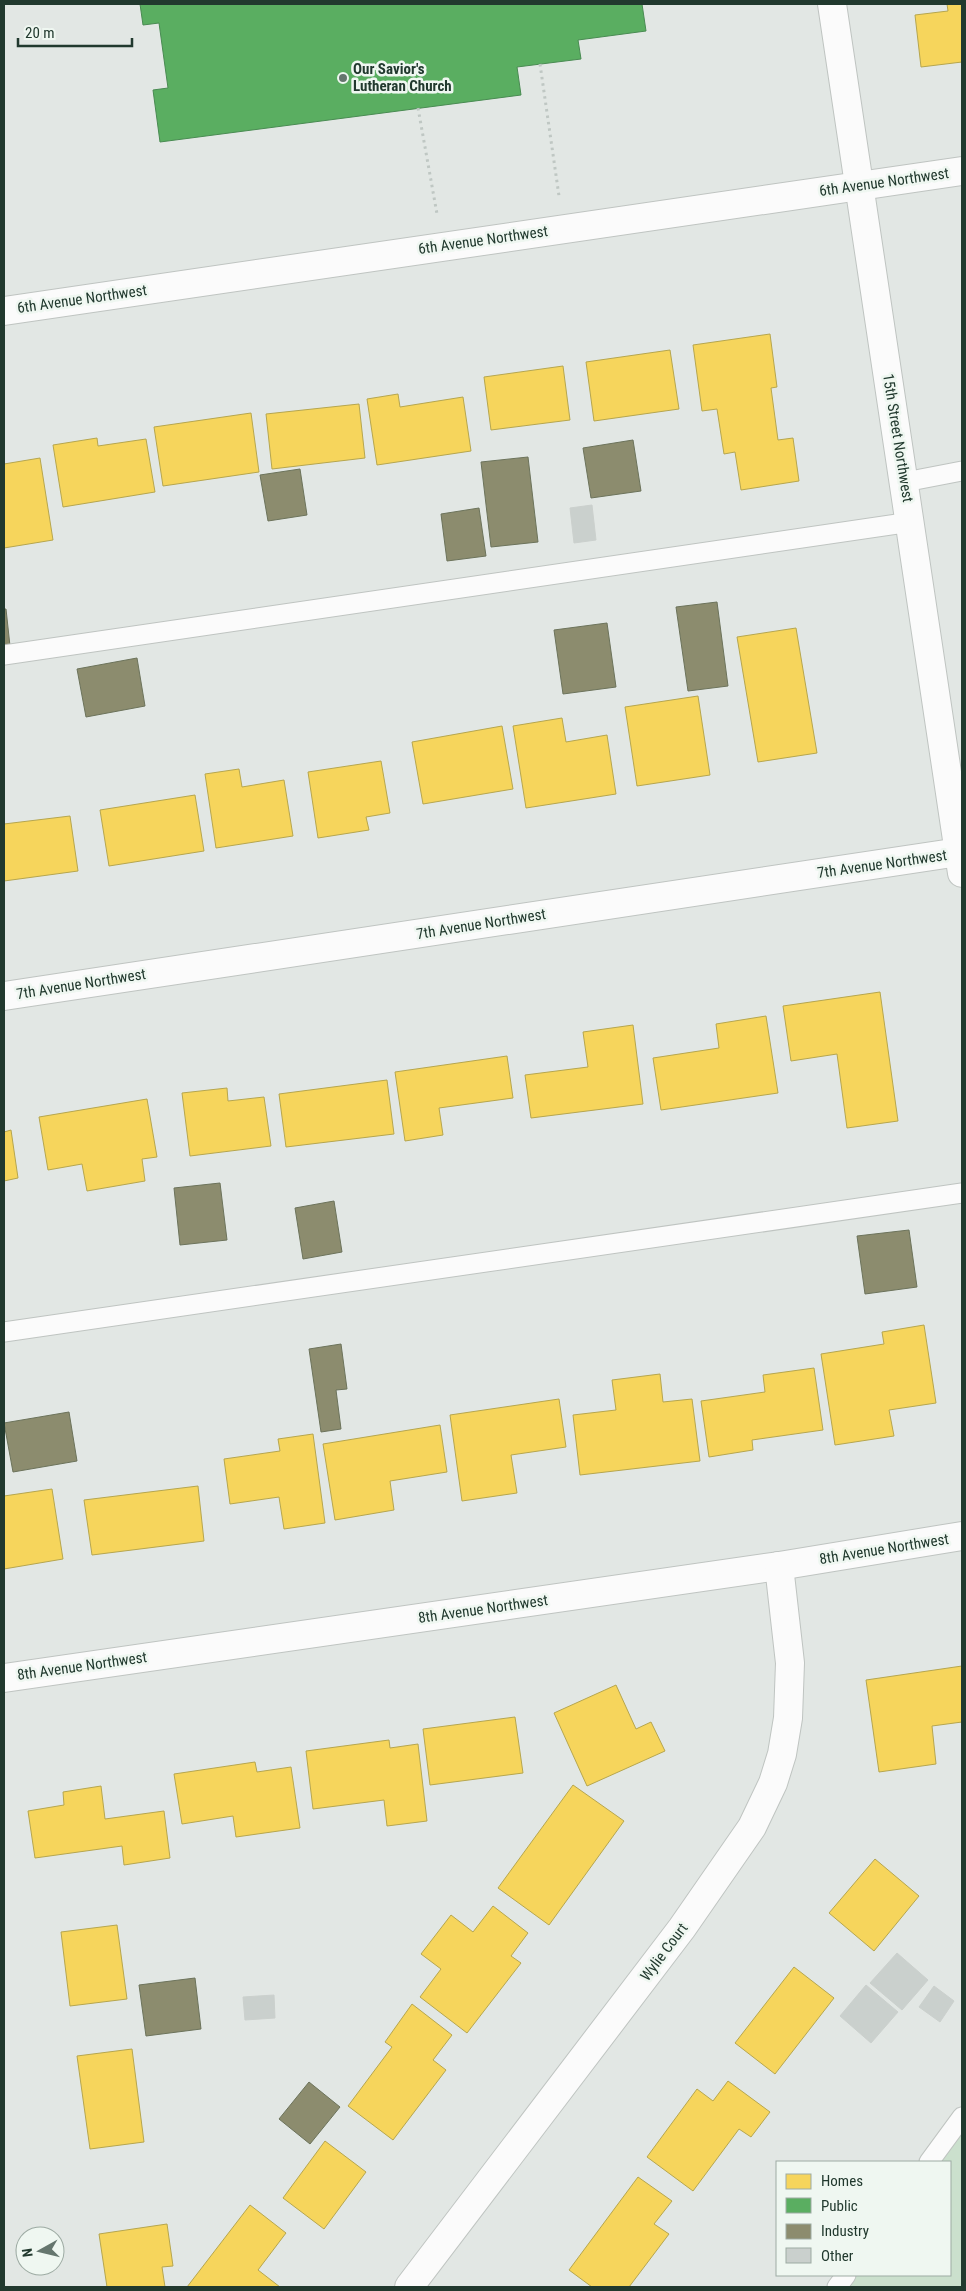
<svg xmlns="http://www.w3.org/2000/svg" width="966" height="2291" font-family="'Roboto Condensed',sans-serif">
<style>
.green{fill:#cbe0cd}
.homes{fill:#f6d55c;stroke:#b6a64e}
.public{fill:#5aae61;stroke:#498b52}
.industry{fill:#8c8c6e;stroke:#6c735b}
.building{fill:#cad0cd;stroke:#cbd0cd}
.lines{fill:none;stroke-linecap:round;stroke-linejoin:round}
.service-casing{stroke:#bfc4c1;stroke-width:21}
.minor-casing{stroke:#bfc4c1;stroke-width:30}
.path{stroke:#bfc7c3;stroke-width:3;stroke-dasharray:2.5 4;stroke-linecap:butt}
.service{stroke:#fbfbfb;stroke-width:19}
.minor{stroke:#fbfbfb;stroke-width:28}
.poi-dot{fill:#65766e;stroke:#eff7f1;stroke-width:2}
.labels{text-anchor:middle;stroke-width:5;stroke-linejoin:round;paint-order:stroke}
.poi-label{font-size:15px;font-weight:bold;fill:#21392e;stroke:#eff7f1;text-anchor:start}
.street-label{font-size:15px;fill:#21392e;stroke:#eff7f1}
</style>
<rect width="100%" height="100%" fill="#e2e7e4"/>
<path class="green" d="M962,2123V2287H838L847,2275H950V2162H933Z"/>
<g class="homes">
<path d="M947,4H962V62L921,67L915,15L948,11Z"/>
<path d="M770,334L777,387L771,388L778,440L793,438L799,481L741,490L735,452L724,454L717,409L702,411L693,345Z"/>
<path d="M670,350L679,409L594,421L586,362Z"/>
<path d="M563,366L570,420L491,430L484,377Z"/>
<path d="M398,394L400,407L463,397L471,451L377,465L367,399Z"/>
<path d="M359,404L365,458L272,469L266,414Z"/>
<path d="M251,413L259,472L163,486L154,427Z"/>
<path d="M97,438L98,446L146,439L155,492L63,507L53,445Z"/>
<path d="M40,458L53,540L4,548V464Z"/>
<path d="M796,628L817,753L758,762L737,637Z"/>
<path d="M698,696L710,775L637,786L625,707Z"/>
<path d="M562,718L566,742L607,735L616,794L526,808L513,726Z"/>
<path d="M502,726L513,789L423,804L412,742Z"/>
<path d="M381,761L390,813L366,817L369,830L318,838L308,772Z"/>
<path d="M239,769L242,787L284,780L293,836L216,848L205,774Z"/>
<path d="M195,795L204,851L109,866L100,810Z"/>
<path d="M70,816L78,871L4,881V824Z"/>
<path d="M880,992L898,1121L847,1128L837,1054L791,1061L783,1006Z"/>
<path d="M766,1016L778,1093L661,1110L653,1058L719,1048L716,1024Z"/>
<path d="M633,1025L643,1104L531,1118L525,1075L588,1067L583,1032Z"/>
<path d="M507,1056L513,1098L439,1108L443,1135L405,1141L395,1072Z"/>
<path d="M387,1080L394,1134L286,1147L279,1094Z"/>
<path d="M227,1088L228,1101L264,1097L271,1146L190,1156L182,1093Z"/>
<path d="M147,1099L157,1157L142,1159L145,1181L87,1191L82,1164L48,1170L39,1117Z"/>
<path d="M11,1130L18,1178L4,1181V1132Z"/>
<path d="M924,1325L936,1403L889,1410L894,1436L835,1445L821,1354L884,1344L882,1332Z"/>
<path d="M814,1368L823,1430L752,1440L753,1450L709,1457L701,1401L765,1392L763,1375Z"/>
<path d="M660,1374L663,1402L692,1399L700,1461L580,1475L573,1415L616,1410L612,1380Z"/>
<path d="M559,1399L566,1447L511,1455L517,1493L462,1501L450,1415Z"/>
<path d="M440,1425L447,1472L390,1481L394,1510L335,1520L323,1444Z"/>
<path d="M313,1434L325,1523L284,1529L279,1497L230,1504L224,1459L280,1451L278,1439Z"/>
<path d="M198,1486L204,1541L92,1555L84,1500Z"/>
<path d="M52,1489L63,1559L4,1569V1496Z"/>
<path d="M962,1666V1722L932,1726L936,1764L879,1772L866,1680Z"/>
<path d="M616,1685L636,1729L651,1722L665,1751L587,1786L554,1713Z"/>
<path d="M515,1717L523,1773L430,1785L423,1729Z"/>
<path d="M389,1740L390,1748L418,1744L427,1821L387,1826L384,1800L313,1809L306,1751Z"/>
<path d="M255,1762L257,1772L291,1767L300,1828L236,1837L233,1816L182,1824L174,1774Z"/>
<path d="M573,1785L624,1821L549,1925L498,1888Z"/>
<path d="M101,1786L105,1819L164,1811L170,1858L124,1865L122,1846L35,1858L28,1811L64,1805L63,1792Z"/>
<path d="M875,1859L919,1896L874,1951L829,1913Z"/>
<path d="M493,1906L528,1933L511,1956L521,1963L467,2033L420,1997L441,1969L421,1954L451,1915L473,1932Z"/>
<path d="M117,1925L127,1999L70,2006L61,1932Z"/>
<path d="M794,1967L834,1998L775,2074L735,2043Z"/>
<path d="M412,2004L452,2035L433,2060L446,2070L393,2140L348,2106L392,2047L385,2042Z"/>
<path d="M132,2049L144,2142L90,2149L77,2056Z"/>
<path d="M728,2081L770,2112L751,2137L739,2129L693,2191L647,2157L697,2089L713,2101Z"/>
<path d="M325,2141L366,2172L324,2229L283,2198Z"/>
<path d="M638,2177L672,2201L654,2224L669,2234L629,2287H592L569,2270Z"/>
<path d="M250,2205L286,2233L258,2270L280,2287H187Z"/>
<path d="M167,2224L173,2266L162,2267L165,2287H107L99,2234Z"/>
</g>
<path class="public" d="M140,4H642L646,31L578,40L581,59L517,67L521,95L160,142L153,90L168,88L159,23L143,25Z"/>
<g class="industry">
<path d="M633,440L641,491L591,498L583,448Z"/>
<path d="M528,457L538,542L491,547L481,462Z"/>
<path d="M300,469L307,515L268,521L260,475Z"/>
<path d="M479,508L486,556L447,561L441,514Z"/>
<path d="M717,602L728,686L688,691L676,607Z"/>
<path d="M4,609H6L10,646L4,647Z"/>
<path d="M607,623L616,687L563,694L554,630Z"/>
<path d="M137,658L145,706L86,717L77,669Z"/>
<path d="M220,1183L227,1240L180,1245L174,1188Z"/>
<path d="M334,1201L342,1252L303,1259L295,1208Z"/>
<path d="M909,1230L917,1287L865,1294L857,1236Z"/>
<path d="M341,1344L347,1389L336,1390L341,1429L321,1432L309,1349Z"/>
<path d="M69,1412L77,1461L13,1472L4,1423Z"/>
<path d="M195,1978L201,2029L146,2036L139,1985Z"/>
<path d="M309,2082L340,2107L310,2144L279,2119Z"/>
</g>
<g class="building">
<path d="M592,505L596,540L574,543L570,508Z"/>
<path d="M897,1953L928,1980L902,2010L870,1983Z"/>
<path d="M866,1985L898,2012L871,2043L840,2016Z"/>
<path d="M934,1986L954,2001L940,2022L919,2007Z"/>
<path d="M274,1995L275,2018L245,2020L243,1997Z"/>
</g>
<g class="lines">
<g class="service-casing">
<g id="service">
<path d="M905,482L962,471"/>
<path d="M4,655L911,522"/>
<path d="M4,1332L962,1193"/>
<path d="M929,2162L962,2117"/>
<path d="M837,2287L846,2275"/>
</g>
</g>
<g class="minor-casing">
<g id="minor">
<path d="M832,4L962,873"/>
<path d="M4,311L962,171"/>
<path d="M4,996L959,852"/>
<path d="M4,1678L779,1566L962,1536"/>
<path d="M409,2287L682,1928L752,1827L773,1783L782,1754L788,1718L790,1663L779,1566"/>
</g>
</g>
<g class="path">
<path d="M540,64L559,196"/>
<path d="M418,108L437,214"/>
</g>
<use href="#service" class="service"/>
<use href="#minor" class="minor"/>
</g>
<circle class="poi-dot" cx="343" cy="78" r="5"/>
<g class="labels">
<g class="poi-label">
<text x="353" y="74">Our Savior's<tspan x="353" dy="17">Lutheran Church</tspan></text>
</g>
<g class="street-label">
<text transform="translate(884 182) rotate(-8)" y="5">6th Avenue Northwest</text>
<text transform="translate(483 240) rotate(-8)" y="5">6th Avenue Northwest</text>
<text transform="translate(82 299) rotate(-8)" y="5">6th Avenue Northwest</text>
<text transform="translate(898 438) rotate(81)" y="5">15th Street Northwest</text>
<text transform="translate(882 864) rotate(-8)" y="5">7th Avenue Northwest</text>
<text transform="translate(481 924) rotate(-9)" y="5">7th Avenue Northwest</text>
<text transform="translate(81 984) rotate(-9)" y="5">7th Avenue Northwest</text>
<text transform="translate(884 1549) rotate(-9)" y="5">8th Avenue Northwest</text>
<text transform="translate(483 1609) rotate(-8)" y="5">8th Avenue Northwest</text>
<text transform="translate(82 1666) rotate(-8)" y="5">8th Avenue Northwest</text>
<text transform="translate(664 1952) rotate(-53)" y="5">Wylie Court</text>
</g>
</g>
<rect width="966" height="2291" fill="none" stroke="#21392e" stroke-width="10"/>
<rect x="776" y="2161" width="175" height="115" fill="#eff7f1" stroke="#9daba3"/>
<rect x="786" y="2174" width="25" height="15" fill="#f6d55c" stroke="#9daba3"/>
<text x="821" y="2186" font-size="15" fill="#21392e">Homes</text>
<rect x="786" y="2198" width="25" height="15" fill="#5aae61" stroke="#9daba3"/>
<text x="821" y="2211" font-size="15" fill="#21392e">Public</text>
<rect x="786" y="2224" width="25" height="15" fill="#8c8c6e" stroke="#9daba3"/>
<text x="821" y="2236" font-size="15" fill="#21392e">Industry</text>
<rect x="786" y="2248" width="25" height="15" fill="#cad0cd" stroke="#9daba3"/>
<text x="821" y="2261" font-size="15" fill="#21392e">Other</text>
<g transform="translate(40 2251) rotate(262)"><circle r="24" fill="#eff7f1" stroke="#9daba3"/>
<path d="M0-4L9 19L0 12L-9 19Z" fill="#65766e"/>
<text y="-8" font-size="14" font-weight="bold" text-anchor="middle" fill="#21392e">N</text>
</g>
<path d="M18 38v8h114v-8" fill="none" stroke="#21392e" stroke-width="2.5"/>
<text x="25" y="38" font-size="15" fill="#21392e" stroke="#eff7f1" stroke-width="4" paint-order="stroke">20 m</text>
</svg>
